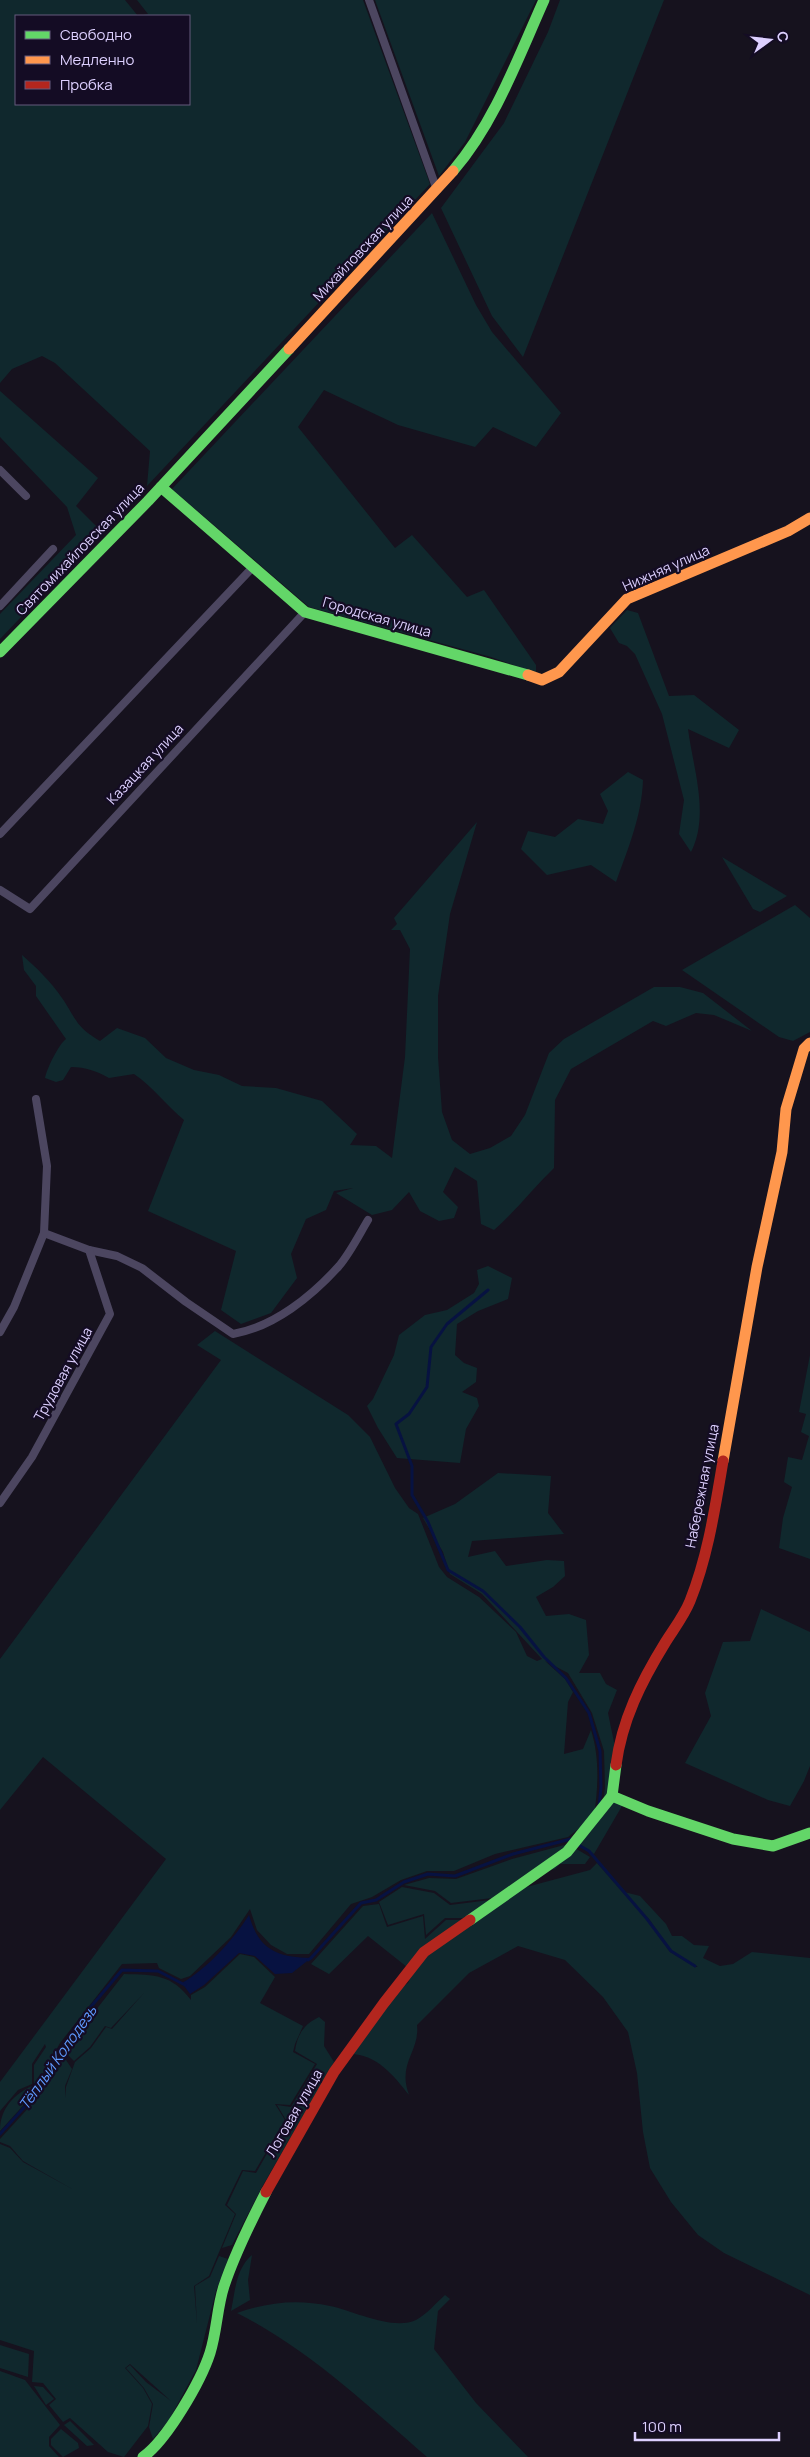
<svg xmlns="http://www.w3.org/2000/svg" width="810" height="2457" font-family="Manrope,sans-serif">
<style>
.green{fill:#10282d;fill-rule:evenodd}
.water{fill:#071241}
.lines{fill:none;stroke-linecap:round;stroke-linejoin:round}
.stream{stroke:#071241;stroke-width:3}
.street{stroke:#4c4660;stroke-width:8}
.fast{stroke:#63d668;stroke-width:11}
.slow{stroke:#ff974d;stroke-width:11}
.jam{stroke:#b3261e;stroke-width:11}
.labels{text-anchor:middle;stroke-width:4.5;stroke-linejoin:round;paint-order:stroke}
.street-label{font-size:14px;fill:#ddd0ff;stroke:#140c24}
.water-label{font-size:15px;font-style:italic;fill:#5e9aff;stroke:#140c24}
</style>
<rect width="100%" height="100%" fill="#16121e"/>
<g class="green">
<path d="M0,0H125L138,16L148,14L137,0H363L430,184L147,486L150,451L55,363L42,356L12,369L0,383ZM16,16H189V104H16Z"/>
<path d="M375,0H536L465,142L439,176Z"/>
<path d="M560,0H664L523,357L492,316L441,208L504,123L548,32Z"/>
<path d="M432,213L476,305L492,332L561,413L536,447L493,427L475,447L398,425L324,390L298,427L395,548L412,535L467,597L484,590L536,665V673L491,657L309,607L172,489Z"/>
<path d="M0,391L98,478L76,506L102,532L0,639V614L76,535L67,507L0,437Z"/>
<path d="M627,610L638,613L669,696L694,695L739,730L729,748L688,729C693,768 710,815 691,852L679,834L684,800L662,714L635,654L627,646L619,643L610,628Z"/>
<path d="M628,772L643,780C642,815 628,849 616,882L591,865L547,875L521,849L528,831L555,837L578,819L603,824L608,811L600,794Z"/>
<path d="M477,822L450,914L438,996V1057L442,1112L452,1140L470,1154L490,1148L511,1136L525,1115L549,1053L564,1039L654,987H680L703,993L752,1031L714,1015L696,1013L666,1026L653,1021L571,1069L555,1100L554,1168C533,1188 516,1211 494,1230L481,1224L477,1181L455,1167L443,1192L458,1207L454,1218L439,1221L420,1211L409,1192L392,1210L372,1215L336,1193L353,1188L334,1191L326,1210L306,1219L291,1254L297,1278L271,1313L241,1324L221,1310L236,1251L148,1211L184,1120C166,1105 153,1087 134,1074L109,1078C96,1071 86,1067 71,1067L63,1080L56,1082L45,1078C47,1068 59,1044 66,1039L36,996V986L24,970L22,955C37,968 51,982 62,998C77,1020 75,1026 100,1041L117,1028L145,1038L166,1058L194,1070L219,1075L242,1086L276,1088L322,1101L357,1134L350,1145L376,1146L392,1158L405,1057L410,949L400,930H391L397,924L394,918Z"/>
<path d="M722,857L787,896L760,912L753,909Z"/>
<path d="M795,905L810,918V1032L793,1041L779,1037L682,970Z"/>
<path d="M488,1266L512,1278L508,1299L478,1311L457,1324L455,1355L464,1363L477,1368L476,1382L462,1392L477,1398L479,1406L466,1429L460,1463L397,1458L378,1428L367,1406L373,1399L394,1355L399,1335L425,1315L447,1310L474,1293L479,1284L477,1270Z"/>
<path d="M215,1331L348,1415L370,1437L395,1488L409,1508L418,1514L439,1567L447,1577L479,1597L516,1632L527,1656L537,1661L542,1659L482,1594L450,1574L443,1552L423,1518L455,1504L498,1473L551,1476L548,1513L564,1534L472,1541L468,1557L495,1551L506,1566L547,1560L564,1561L565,1576L553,1587L536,1597L546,1616L569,1614L586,1620L589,1655L579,1673H600L606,1684L617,1690L608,1713L615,1747V1797L622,1806L594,1854L573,1840L601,1818L605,1788L604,1751L592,1713L568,1673L545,1661L565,1679L573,1692L568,1702L564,1754L583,1749L591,1730C600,1759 598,1787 594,1817L568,1837L495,1854L454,1871H427L401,1880L372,1897L351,1904L309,1954H287L271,1945L257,1930L250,1909L231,1937L190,1976L181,1979L159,1968L157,1963L122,1964L60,2043L29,2099L0,2131C0,2108 14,2094 34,2085V2065L46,2047L45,2044L32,2064V2084L18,2090L0,2111V2082L166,1859L43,1757L0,1810V1659L221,1360L197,1345Z"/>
<path d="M810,1355V1559L779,1548L783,1518L792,1487L784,1482L788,1457L802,1460L809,1436L801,1432L806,1414L799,1412Z"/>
<path d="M761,1609L810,1632V1766L804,1781L790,1806L768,1800L685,1763L711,1716L705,1693L723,1642L750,1641Z"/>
<path d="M568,1844L590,1857L585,1864H560L555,1869L520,1879L492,1898L451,1903L435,1891L404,1885L429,1878L456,1879L512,1859Z"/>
<path d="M597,1863L646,1919L670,1952L695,1967H698L672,1951L649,1919L624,1892L640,1896L666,1924L672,1936H682L694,1945L709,1946L703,1958L720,1966L733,1964L752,1952L810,1958V2295L724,2253L698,2235L671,2202L650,2168L643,2132L637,2073L628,2032L603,1997L565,1960L518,1946L469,1973L417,2025C420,2052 397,2063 409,2095C394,2076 377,2054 350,2054L401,1988L408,1983L413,1971L427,1954L519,1889L590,1870Z"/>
<path d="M402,1887L434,1893L450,1905L490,1900L467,1918H445L426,1935L424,1914L388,1925L379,1902Z"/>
<path d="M379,1904L387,1927L423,1916L425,1939L446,1920H465L407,1967L368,1936L329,1974L311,1964L363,1906Z"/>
<path d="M240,1954L254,1957L275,1977L260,2003L303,2026L295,2044L293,2052L315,2064L290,2105L275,2104L285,2120L255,2171L242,2170L225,2205L235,2214L209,2276L194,2286L197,2324L195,2286L210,2277L219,2256L228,2259L216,2291L196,2370L169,2420L153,2439L149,2427L153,2404L144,2388L126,2368L130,2365L146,2382L171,2401L130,2364L125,2368L143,2388L152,2404L148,2426L124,2457L108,2452L70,2418L63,2422L49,2405L56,2399L43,2383L32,2382L34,2351L0,2340V2144L10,2148L23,2162L74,2190L23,2161L10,2146L0,2142V2139L32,2104L59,2060H66L72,2069L65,2086V2098L66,2087L75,2062L91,2048L106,2027L112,2029L144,1993L111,2028L105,2026L90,2047L74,2061L64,2051L124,1974C155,1975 171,1974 191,2000V1995L205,1987Z"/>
<path d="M319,2017L325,2022L324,2046L334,2062L262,2187L232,2245L222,2248L236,2214L227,2205L243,2171L256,2173L286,2120L277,2105L291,2107L317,2064L295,2051C297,2035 304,2024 319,2017Z"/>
<path d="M252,2255L248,2280L250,2300L231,2311C235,2292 236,2268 252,2255Z"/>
<path d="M445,2295L450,2299L438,2311L434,2349L476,2403L528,2457H427C367,2405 308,2349 237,2313C269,2302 297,2299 330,2306C354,2311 393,2331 416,2320C426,2315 436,2303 445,2295Z"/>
<path d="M0,2345L29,2354L28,2377L0,2368Z"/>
<path d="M0,2371L25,2380L60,2425L49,2437V2446L59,2457H0Z"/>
<path d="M34,2386L43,2387L54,2399L46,2405Z"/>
<path d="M70,2421L94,2445L87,2446L64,2425Z"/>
<path d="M61,2429L78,2443L79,2448L63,2457L51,2445V2439Z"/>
</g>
<path class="water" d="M249,1915C259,1951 278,1957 311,1958L292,1973L275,1974L255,1956L239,1953L204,1985L190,1994L182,1983C207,1969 234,1939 249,1915Z"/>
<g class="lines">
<g class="stream">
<path d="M488,1290L447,1324L431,1347L427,1387L409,1414L396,1424L412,1466V1495L428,1522L448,1570L483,1591L520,1627L544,1657L566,1678L589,1713L600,1751L601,1787L599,1807"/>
<path d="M577,1844L589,1851L647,1919L671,1951L695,1966"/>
<path d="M308,1960L311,1958L361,1903L376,1900L404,1882L428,1874L455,1876L513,1854L571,1839"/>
<path d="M0,2134L30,2101L58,2053L89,2009L122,1970L158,1971L185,1985"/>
</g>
<g class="street">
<path d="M369,0L437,190"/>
<path d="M0,470L26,496"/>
<path d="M0,606L53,549"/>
<path d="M0,834L253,567"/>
<path d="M0,890L30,909L305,612"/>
<path d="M44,1233L89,1250L117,1256L142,1268L186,1302L233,1334C274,1327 312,1296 339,1266C350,1253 359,1235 368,1220"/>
<path d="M0,1332L14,1307L44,1233L47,1166L36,1099"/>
<path d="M0,1503L32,1457L110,1314L89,1250"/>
</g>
<g class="fast">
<path d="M453,171C495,122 518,58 544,0"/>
<path d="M161,487L305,612L528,675"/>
<path d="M0,652L148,501L289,349"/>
<path d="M616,1765L612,1796L648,1811L733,1839L773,1846L810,1833"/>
<path d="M470,1920L567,1852L612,1796"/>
<path d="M143,2457C167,2440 201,2381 210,2353C217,2331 217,2307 224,2286C235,2253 250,2223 266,2192"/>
</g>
<g class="slow">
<path d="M289,349L453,171"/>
<path d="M528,675L542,680L559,672L627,599L788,531L810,518"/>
<path d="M723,1461L757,1267L782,1152L786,1109L804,1049L810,1043"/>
</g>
<g class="jam">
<path d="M616,1765C622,1720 641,1682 665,1643C673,1630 684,1616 690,1601C708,1556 715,1508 723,1461"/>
<path d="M266,2192L334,2072L384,2003L424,1952L470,1920"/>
</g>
</g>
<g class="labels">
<g class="street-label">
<text transform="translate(363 248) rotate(-47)" y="5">Михайловская улица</text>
<text transform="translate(80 549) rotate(-46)" y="5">Святомихайловская улица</text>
<text transform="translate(666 568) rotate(-24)" y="5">Нижняя улица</text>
<text transform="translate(377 617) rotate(16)" y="5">Городская улица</text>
<text transform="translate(145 764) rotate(-47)" y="5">Казацкая улица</text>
<text transform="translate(63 1374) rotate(-61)" y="5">Трудовая улица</text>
<text transform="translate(702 1486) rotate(-79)" y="5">Набережная улица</text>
<text transform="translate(294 2113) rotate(-60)" y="5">Логовая улица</text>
</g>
<g class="water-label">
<text transform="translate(58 2058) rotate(-55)" y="5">Тёплый Колодезь</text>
</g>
</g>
<rect x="15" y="15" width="175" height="90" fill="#140c24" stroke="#645a7c"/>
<rect x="25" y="31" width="25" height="8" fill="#63d668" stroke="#645a7c"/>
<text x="60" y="40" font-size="15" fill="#ddd0ff">Свободно</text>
<rect x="25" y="56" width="25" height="8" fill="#ff974d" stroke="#645a7c"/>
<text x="60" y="65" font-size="15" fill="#ddd0ff">Медленно</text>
<rect x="25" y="81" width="25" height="8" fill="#b3261e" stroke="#645a7c"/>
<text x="60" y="90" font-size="15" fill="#ddd0ff">Пробка</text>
<g transform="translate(770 40) rotate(75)" stroke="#140c24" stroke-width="4" paint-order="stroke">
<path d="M0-4L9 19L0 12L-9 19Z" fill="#ddd0ff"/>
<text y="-8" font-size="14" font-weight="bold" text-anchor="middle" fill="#ddd0ff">С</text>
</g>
<path d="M635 2432v8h144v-8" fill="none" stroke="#ddd0ff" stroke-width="2.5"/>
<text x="642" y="2432" font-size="15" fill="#ddd0ff" stroke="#140c24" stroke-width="4" paint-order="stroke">100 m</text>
</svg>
